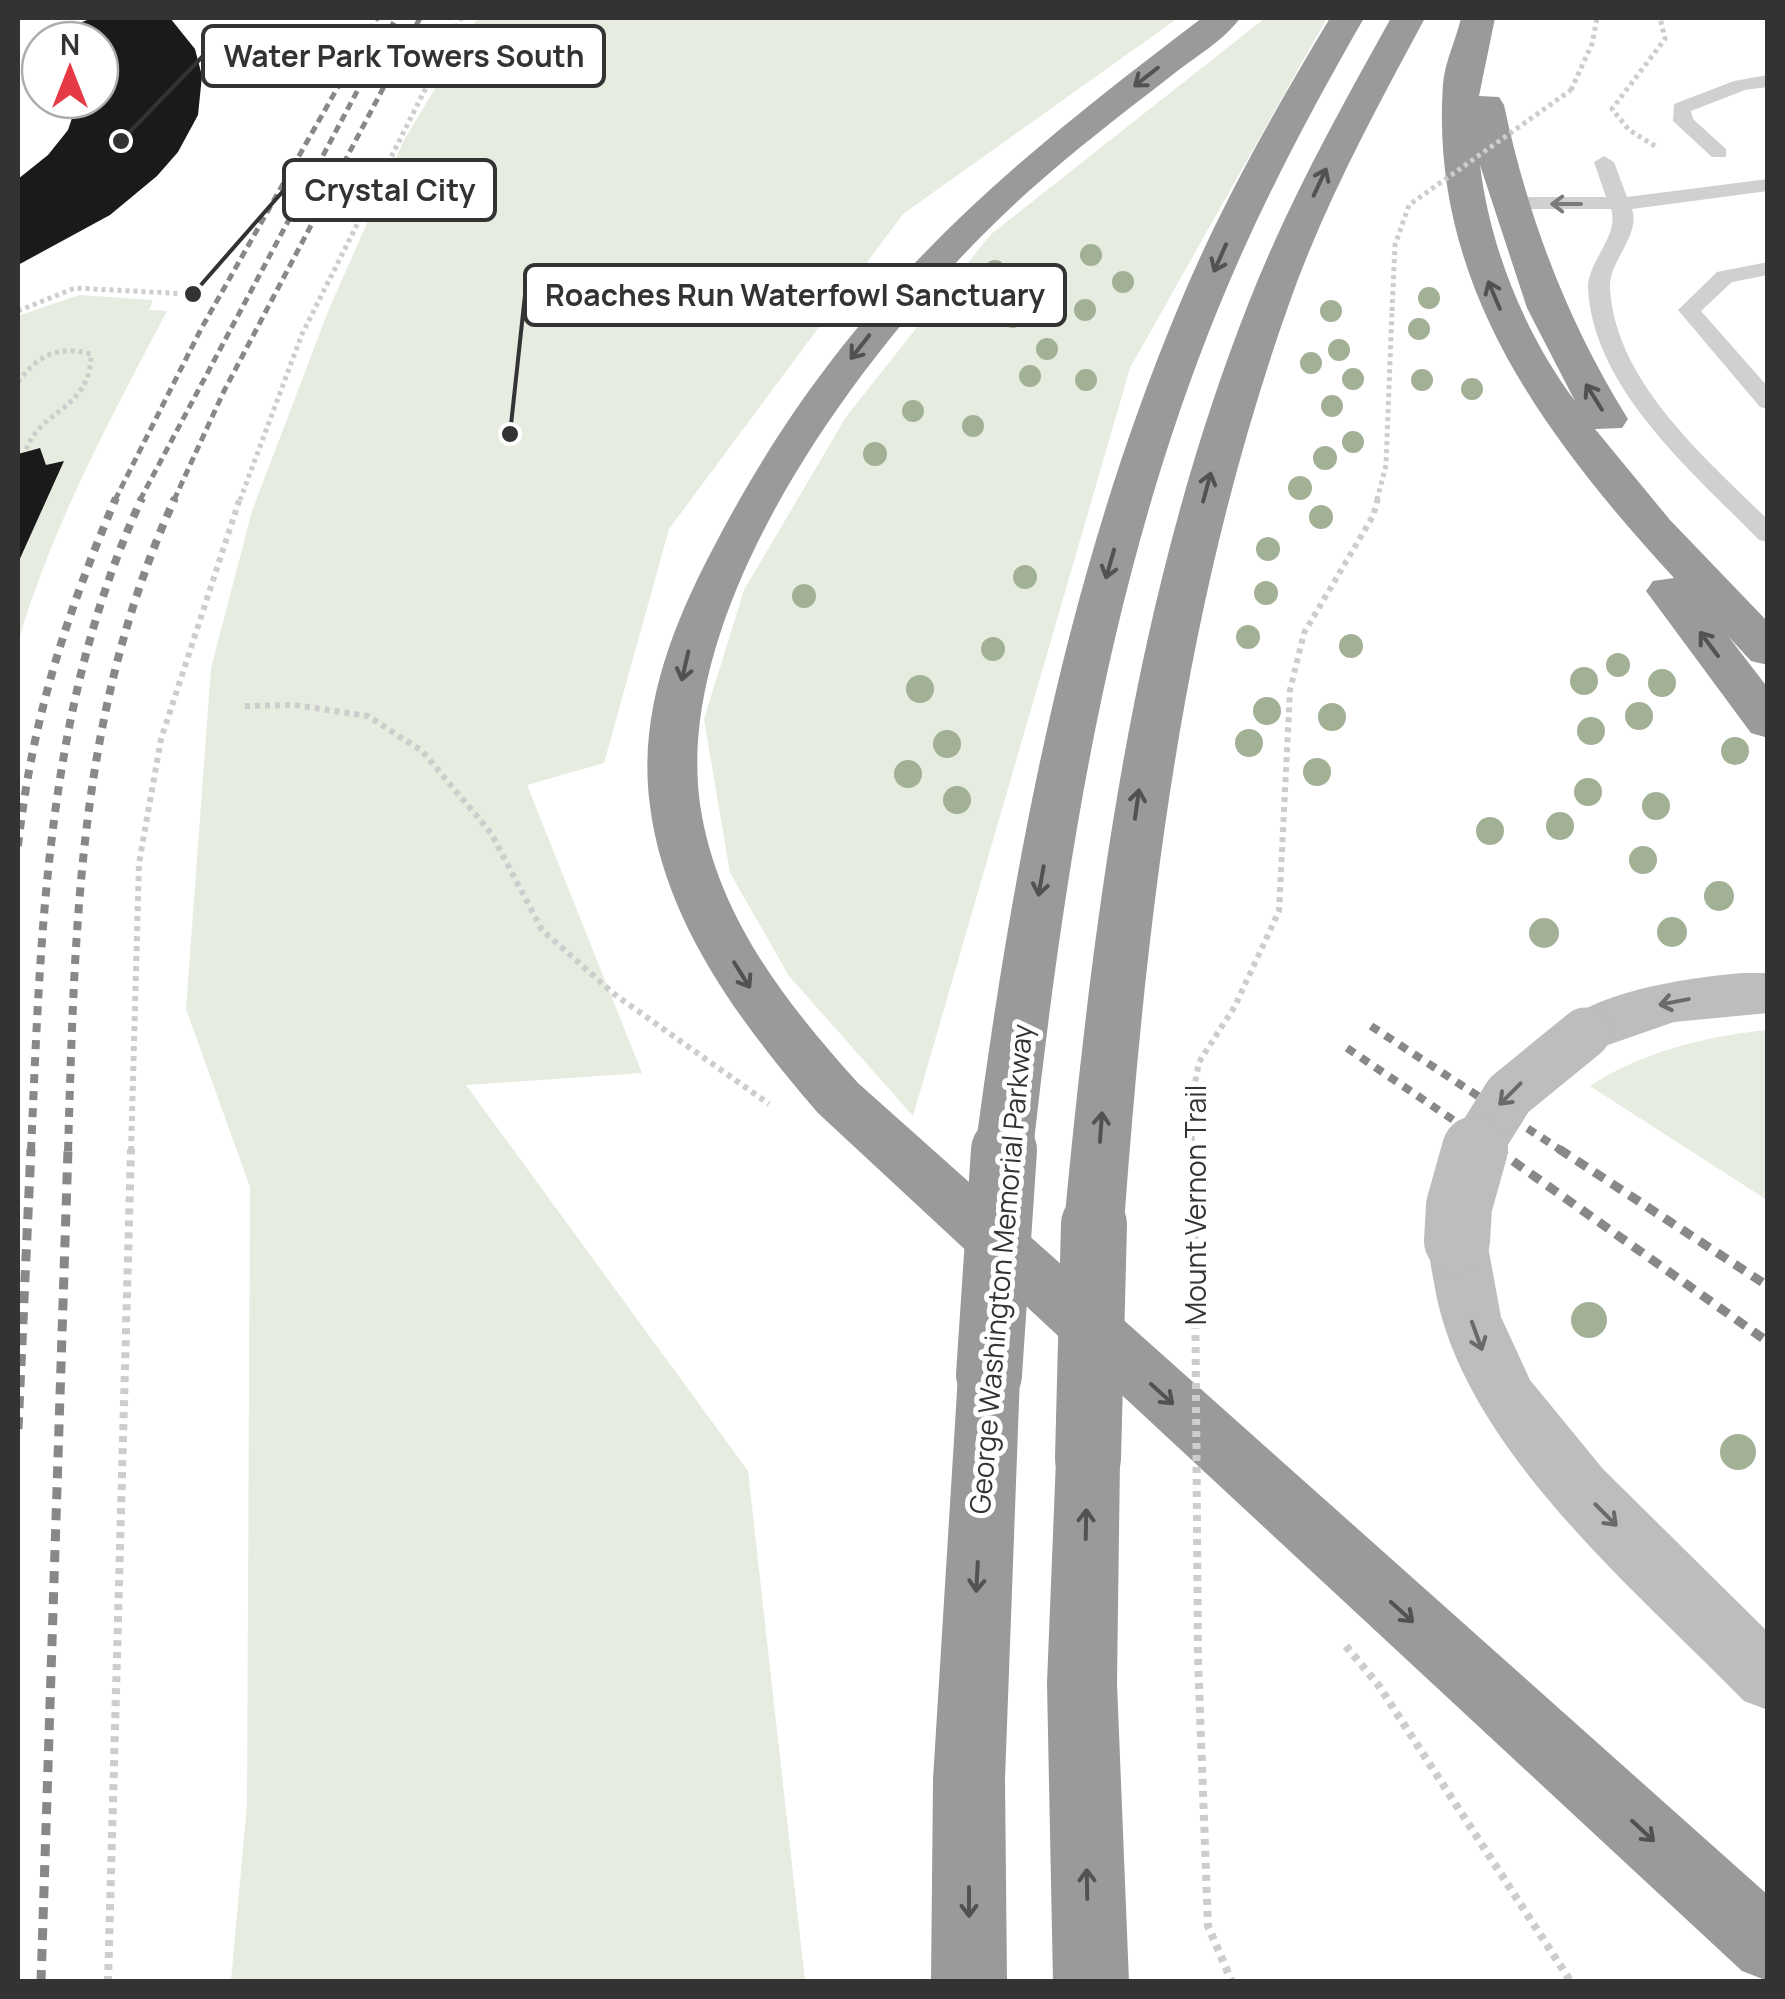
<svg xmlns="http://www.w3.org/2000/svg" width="1785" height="1999" font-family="Manrope,sans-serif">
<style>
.green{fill:#e6ecdf}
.building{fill:#1a1a1a}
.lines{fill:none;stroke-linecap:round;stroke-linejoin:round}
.path-far2{stroke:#cdcdcd;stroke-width:5;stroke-dasharray:4 4;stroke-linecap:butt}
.path-far1{stroke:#cdcdcd;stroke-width:6;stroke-dasharray:5 5;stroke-linecap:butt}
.path{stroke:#cdcdcd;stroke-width:8;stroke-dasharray:6 6;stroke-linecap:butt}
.lane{fill:#d0d0d0;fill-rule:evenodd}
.secondary{fill:#bdbdbd;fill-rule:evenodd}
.highway{fill:#9a9a9a;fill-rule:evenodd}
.rail-far2{stroke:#888;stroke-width:5;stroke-dasharray:8 5;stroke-linecap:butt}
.rail-far1{stroke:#888;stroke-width:8;stroke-dasharray:9 8;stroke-linecap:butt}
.rail{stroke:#888;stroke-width:9;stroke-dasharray:12 9;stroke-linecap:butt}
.path-bridge-far1{stroke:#cdcdcd;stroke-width:5;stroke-dasharray:4 4;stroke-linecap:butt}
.path-bridge{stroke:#cdcdcd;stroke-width:8;stroke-dasharray:6 6;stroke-linecap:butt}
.secondary-bridge-far1{stroke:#bdbdbd;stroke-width:51}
.secondary-bridge{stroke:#bdbdbd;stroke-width:66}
.highway-bridge{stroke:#9a9a9a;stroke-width:66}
.tree{fill:#a2b095}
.oneway{stroke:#525252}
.oneway2{stroke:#7a7a7a}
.oneway3{stroke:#6a6a6a}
.labels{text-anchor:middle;stroke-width:10;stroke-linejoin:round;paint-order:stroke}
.street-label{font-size:28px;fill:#333;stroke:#fff}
.leader{fill:none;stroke:#333;stroke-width:4}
.callout-dot{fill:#333;stroke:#fff;stroke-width:4}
.callout{fill:#fff;stroke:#333;stroke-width:4}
.callout-label{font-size:30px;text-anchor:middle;font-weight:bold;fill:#333}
</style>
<rect width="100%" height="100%" fill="#fff"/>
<g class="green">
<path d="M478,18H1178L903,214L669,529L604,763L527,785L642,1073L466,1085L748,1471L805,1981H231L247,1805L250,1187L186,1009L211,668L252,511L329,309L404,140Z"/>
<path d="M1265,18H1327L1130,368L913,1116L789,976L730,873L704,719L744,590L846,417L990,235Z"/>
<path d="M79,295L153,300L149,310L167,311C110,419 53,524 18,642V316Z"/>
<path d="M1767,1030V1200L1590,1086C1641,1052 1707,1036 1767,1030Z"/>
</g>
<g class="building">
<path d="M92,18H170L195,49L202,76L198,115L178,152L157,176L110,215L18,265V179L48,155L68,130L78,100H100V40H57L65,29Z"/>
<path d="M40,448L46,465L64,461L18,563V454Z"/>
</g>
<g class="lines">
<g class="path-far2">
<path d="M1571,90L1592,44L1597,18"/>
<path d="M1655,146L1629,130L1612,109L1665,39L1660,18"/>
<path d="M18,311L75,288L189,294"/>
<path d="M18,382C38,355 58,345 91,354C91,410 40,409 26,450"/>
<path d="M240,500L302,334L461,18"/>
<path d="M1377,500L1386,465L1392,311"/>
</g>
<g class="path-far1">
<path d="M245,706L294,705L368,716L422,751L491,833L542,930L614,994L769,1104"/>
<path d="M131,1151L139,863L161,739L240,498"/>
<path d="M1192,1151L1191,1104L1199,1062L1235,1006L1279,911L1290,690L1304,633L1373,516L1378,498"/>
</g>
<g class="path">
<path d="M1192,1149L1195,1263"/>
<path d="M1346,1646L1379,1686L1571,1982"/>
<path d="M1198,1659L1208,1926L1232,1982"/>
<path d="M108,1982L131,1149"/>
</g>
<g class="lane">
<path d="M1768,75V87L1745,90L1691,111L1693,119L1726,149V157H1712L1673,121L1674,104L1734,81Z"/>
<path d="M1604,156L1614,162L1627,197L1768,179V191L1632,209C1641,236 1608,261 1610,289C1616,383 1706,458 1768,520V542L1759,540C1694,473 1594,390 1588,289C1587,261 1620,236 1611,209H1510L1500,203L1510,197H1606L1594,162Z"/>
<path d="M1768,262V275L1732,282L1701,311L1768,387V409L1760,407L1678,310L1717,272Z"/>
</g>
<g class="secondary">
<path d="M1744,973H1768V1013L1674,1022L1585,1053L1565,1047L1557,1033C1580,992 1699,976 1744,973Z"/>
<path d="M1457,1217L1478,1224L1487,1241L1501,1317L1530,1380L1603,1469L1768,1632V1710L1744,1701C1633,1587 1460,1445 1434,1283C1430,1260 1425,1245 1436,1224Z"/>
</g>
<g class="highway">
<path d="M1202,18H1240C1224,41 1193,58 1171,76C1123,113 1075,150 1030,190C882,322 671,595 700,804C716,915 786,1003 858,1083L1768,1895V1981L1742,1971L818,1113C742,1025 665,924 650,806C637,711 674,621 718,539C843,302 993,176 1202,18Z"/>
<path d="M1330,18H1364C1310,112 1259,208 1218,309C1109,577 1065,864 1033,1150L1025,1166L1004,1172L983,1166L975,1150C1013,864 1065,581 1176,313C1218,210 1273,113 1330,18Z"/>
<path d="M1391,18H1425C1375,111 1324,204 1289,304C1183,602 1147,911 1124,1224L1115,1240L1094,1247L1073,1240L1064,1224C1094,911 1133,596 1249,302C1288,203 1339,111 1391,18Z"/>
<path d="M1461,18H1495L1479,96L1499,97L1504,105C1528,218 1567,321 1628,419L1622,428L1595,429L1670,520L1768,622V665L1751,661L1728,636L1768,688V738L1751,733L1646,591L1653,581L1674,578C1545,437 1429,285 1443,84C1445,61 1456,40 1461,18ZM1480,165L1527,308L1575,401C1525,334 1490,248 1480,165Z"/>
<path d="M989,1349L1011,1357L1020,1375L1005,1779L1007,1982H931L933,1779L958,1375L967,1357Z"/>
<path d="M1088,1432L1111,1440L1120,1459L1117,1683L1129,1982H1053L1047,1683L1056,1459L1065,1440Z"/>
</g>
<g class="rail-far2">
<path d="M115,500L201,329L377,18"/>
<path d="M140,500L396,18"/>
<path d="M174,500L224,391L420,18"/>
</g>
<g class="rail-far1">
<path d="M18,846C32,719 66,615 116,498"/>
<path d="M1371,1026L1562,1151"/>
<path d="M1347,1048L1499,1151"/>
<path d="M31,1151C41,929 46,704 142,498"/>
<path d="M68,1151C75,923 78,710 175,498"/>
</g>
<g class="rail">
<path d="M1496,1149L1768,1342"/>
<path d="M1559,1149L1768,1286"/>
<path d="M18,1429L31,1149"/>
<path d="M41,1982L68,1149"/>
</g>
<path class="path-bridge-far1" d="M1392,311L1395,245L1409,205L1571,90"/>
<path class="path-bridge" d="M1195,1263L1198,1659"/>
<path class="secondary-bridge-far1" d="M1474,1151L1509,1095L1585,1033"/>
<path class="secondary-bridge" d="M1457,1241L1459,1206L1475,1149"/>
<g class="highway-bridge">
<path d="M989,1375L1004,1150"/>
<path d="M1088,1459L1094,1224"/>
</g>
</g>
<g class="tree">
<circle cx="1091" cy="255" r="11"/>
<circle cx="995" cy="271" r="11"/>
<circle cx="1123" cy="282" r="11"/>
<circle cx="1429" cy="298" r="11"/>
<circle cx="1085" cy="310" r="11"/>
<circle cx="1331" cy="311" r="11"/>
<circle cx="1013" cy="317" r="11"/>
<circle cx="1419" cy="329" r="11"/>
<circle cx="1047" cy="349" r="11"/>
<circle cx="1339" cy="350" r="11"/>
<circle cx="1311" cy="363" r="11"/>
<circle cx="1030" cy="376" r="11"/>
<circle cx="1353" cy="379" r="11"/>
<circle cx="1086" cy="380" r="11"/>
<circle cx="1422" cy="380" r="11"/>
<circle cx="1472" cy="389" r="11"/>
<circle cx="1332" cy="406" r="11"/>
<circle cx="913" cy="411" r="11"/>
<circle cx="973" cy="426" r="11"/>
<circle cx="1353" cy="442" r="11"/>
<circle cx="875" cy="454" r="12"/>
<circle cx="1325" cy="458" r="12"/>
<circle cx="1300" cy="488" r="12"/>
<circle cx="1321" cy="517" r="12"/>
<circle cx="1268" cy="549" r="12"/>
<circle cx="1025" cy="577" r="12"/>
<circle cx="1266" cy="593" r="12"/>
<circle cx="804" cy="596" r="12"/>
<circle cx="1248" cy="637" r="12"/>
<circle cx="1351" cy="646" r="12"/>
<circle cx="993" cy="649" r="12"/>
<circle cx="1618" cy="665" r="12"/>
<circle cx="1584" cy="681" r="14"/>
<circle cx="1662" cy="683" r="14"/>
<circle cx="920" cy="689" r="14"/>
<circle cx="1267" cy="711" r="14"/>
<circle cx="1639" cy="716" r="14"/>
<circle cx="1332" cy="717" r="14"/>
<circle cx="1591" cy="731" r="14"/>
<circle cx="1249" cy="743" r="14"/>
<circle cx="947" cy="744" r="14"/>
<circle cx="1735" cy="751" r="14"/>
<circle cx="1317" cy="772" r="14"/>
<circle cx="908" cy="774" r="14"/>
<circle cx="1588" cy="792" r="14"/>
<circle cx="957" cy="800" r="14"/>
<circle cx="1656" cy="806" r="14"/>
<circle cx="1560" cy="826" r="14"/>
<circle cx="1490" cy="831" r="14"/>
<circle cx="1643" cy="860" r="14"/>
<circle cx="1719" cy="896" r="15"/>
<circle cx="1672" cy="932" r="15"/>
<circle cx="1544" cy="933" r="15"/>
<circle cx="1589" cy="1320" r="18"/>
<circle cx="1738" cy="1452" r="18"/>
</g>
<defs><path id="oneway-shaft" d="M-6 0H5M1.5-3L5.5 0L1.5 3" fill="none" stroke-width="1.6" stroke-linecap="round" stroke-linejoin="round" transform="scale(2.5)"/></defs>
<g class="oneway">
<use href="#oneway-shaft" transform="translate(1146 77) rotate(142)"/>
<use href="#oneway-shaft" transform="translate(1320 182) rotate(-65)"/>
<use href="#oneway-shaft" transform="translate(1220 258) rotate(114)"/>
<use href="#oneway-shaft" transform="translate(1494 295) rotate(-113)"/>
<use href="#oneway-shaft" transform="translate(860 347) rotate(128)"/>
<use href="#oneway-shaft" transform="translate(1594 397) rotate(-122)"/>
<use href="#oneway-shaft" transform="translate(1207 487) rotate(-75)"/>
<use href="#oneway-shaft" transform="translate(1110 564) rotate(106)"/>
<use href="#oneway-shaft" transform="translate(1709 644) rotate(-127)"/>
<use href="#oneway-shaft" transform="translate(685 666) rotate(103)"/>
<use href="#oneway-shaft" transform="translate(1137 804) rotate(-82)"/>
<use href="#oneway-shaft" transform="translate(1041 881) rotate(100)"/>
<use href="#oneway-shaft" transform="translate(742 975) rotate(58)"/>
<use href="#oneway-shaft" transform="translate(1101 1127) rotate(-86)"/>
<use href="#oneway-shaft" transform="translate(1162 1394) rotate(42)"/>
<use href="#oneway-shaft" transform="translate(1086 1524) rotate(-89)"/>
<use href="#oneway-shaft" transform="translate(977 1577) rotate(93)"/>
<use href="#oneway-shaft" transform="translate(1402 1612) rotate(42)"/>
<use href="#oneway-shaft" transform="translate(1643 1831) rotate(43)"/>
<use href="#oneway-shaft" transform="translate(1087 1884) rotate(-91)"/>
<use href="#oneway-shaft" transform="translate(969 1902) rotate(90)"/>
</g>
<use class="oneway2" href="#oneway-shaft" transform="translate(1566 204) rotate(-180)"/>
<g class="oneway3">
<use href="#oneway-shaft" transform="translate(1674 1002) rotate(169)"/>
<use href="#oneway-shaft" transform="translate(1510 1094) rotate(135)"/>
<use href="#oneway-shaft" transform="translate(1477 1336) rotate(70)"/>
<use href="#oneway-shaft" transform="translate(1606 1515) rotate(45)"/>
</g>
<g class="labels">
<g class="street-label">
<text transform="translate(1196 1205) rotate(-90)" y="10">Mount Vernon Trail</text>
<text transform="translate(1001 1269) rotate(-85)" y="10">George Washington Memorial Parkway</text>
</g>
</g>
<path class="leader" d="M121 141L203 56M193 294L284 190M510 434L525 295"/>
<g class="callout-dot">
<circle cx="121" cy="141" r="10"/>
<circle cx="193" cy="294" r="10"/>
<circle cx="510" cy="434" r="10"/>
</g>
<g class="callout">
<rect x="203" y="26" width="401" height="60" rx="10"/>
<rect x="284" y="160" width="211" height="60" rx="10"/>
<rect x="525" y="265" width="540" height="60" rx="10"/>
</g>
<g class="callout-label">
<text x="404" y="67">Water Park Towers South</text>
<text x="390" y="201">Crystal City</text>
<text x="795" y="306">Roaches Run Waterfowl Sanctuary</text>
</g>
<rect width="1785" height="1999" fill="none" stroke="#333333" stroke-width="40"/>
<g transform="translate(70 70)"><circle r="48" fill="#ffffff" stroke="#adadad" stroke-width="2.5"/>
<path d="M0-8L18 38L0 25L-18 38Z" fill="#e63946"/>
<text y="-15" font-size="28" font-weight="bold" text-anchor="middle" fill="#333333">N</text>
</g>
</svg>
